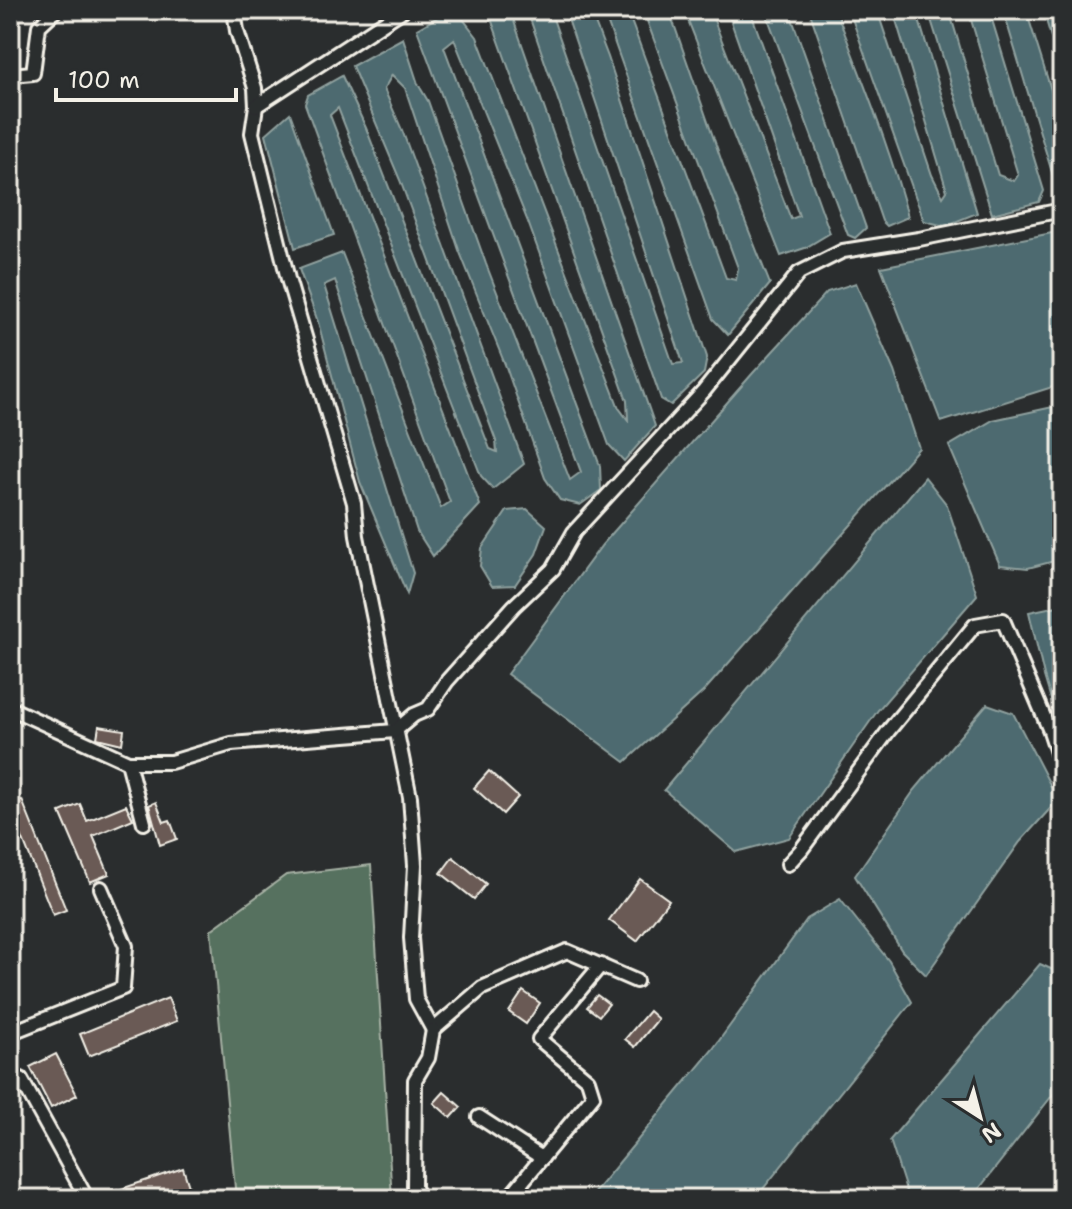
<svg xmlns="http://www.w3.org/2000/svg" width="1072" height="1209" font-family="'Shantell Sans',sans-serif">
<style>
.green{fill:#57715f;stroke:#a6b1a4;stroke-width:2}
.water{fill:#4d6b6f;stroke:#90a19f;stroke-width:2}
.building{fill:#6b5a54;stroke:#f4f1e8;stroke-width:2}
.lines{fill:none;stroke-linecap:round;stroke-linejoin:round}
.minor-casing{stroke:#f4f1e8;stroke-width:18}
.minor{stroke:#2a2d2e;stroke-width:12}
</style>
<rect width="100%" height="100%" fill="#2a2d2e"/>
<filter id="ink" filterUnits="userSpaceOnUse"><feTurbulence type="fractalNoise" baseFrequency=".0125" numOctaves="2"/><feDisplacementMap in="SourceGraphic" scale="16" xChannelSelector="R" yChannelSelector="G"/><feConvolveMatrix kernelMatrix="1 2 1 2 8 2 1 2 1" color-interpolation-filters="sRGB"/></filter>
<g filter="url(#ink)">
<path class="green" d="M371,865L392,1199H236L211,930L286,875Z"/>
<g class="water">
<path d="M450,10H456L477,37L619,408L628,420L627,401L488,10H510L655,426L624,461L609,445L528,222L454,39L444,47L600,466L601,490L580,505L560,500L545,478L506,367L459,250L405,88L392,75L384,89L402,130L524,464L493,489L481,476L338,108L330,115L480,505L433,556L417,531L335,280L324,285L413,573L407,594L360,482L318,322L299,269L342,253L441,508L450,502L305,104L308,95L342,76L366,128L490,449L497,452L496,441L400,180L352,66L403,38L418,84L428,101L486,264L570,480L581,472L417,29Z"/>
<path d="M527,10H550L673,364L683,363L565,10H590L608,57L707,357L704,373L671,405L661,399Z"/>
<path d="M603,10H627L726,278L736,280L738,268L643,10H669L724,168L770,284L728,335L713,319Z"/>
<path d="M684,10H710L791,219L799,216L727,10H750L830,233L805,248L781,256Z"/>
<path d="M765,10H789L866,228L855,238L848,235Z"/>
<path d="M809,10H836C861,78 890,147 908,217L887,226L882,221Z"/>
<path d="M849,10H877L932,175L943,197L947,191L893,10H916L977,213L945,226L924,221Z"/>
<path d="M928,10H949L998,175L1014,181L1018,175L968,10H989L1044,191L1039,202L992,214Z"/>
<path d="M1003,10H1026L1052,93L1062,143V190L1057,189Z"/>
<path d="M1043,10H1062V74Z"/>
<path d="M290,113L334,235L295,248L266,134Z"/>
<path d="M1062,231V384L941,422L881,267Z"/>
<path d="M856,283L894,371L919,448L704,691L625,762L507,674L602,545L753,373L827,292Z"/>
<path d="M1062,405V559L1028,568L1000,565L949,446L993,420Z"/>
<path d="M925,477L947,505L977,595L878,710L789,838L736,852L664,790Z"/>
<path d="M527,509L546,526L536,554L515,585L492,586L480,566L482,548L507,511Z"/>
<path d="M1062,605V736L1044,676L1029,612Z"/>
<path d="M987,704L1013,713L1058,800L1020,842L926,975L902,951L855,876L913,792Z"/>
<path d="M840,899L889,961L912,1002L755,1199H598L593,1194L713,1049L807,919Z"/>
<path d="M1040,964L1062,974V1083L971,1199H900L906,1190L890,1140Z"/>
</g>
<g class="building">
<path d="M99,726L124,730L122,744L97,738Z"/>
<path d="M489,771L518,797L503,814L474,788Z"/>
<path d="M22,800L66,910L53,915L10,807V805Z"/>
<path d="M156,802L164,822L170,820L177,839L160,845L149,805Z"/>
<path d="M80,804L87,821L126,805L133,819L93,836L109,874L90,882L60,812Z"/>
<path d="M453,857L486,884L474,899L441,873Z"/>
<path d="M640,879L669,900L637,941L609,920Z"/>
<path d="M523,991L540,1003L526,1024L509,1012Z"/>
<path d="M597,995L609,1004L599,1016L587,1007Z"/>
<path d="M168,998L177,1021L89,1056L80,1034Z"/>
<path d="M649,1011L658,1019L635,1047L625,1039Z"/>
<path d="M56,1054L77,1095L51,1108L30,1067Z"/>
<path d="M444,1092L461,1107L451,1118L434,1103Z"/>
<path d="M183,1168L193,1199H119L115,1191Z"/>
</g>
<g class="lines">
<g class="minor-casing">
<g id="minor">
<path d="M234,10L237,31L255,88L256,106L252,133L288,279L354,503L357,536L410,797L415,865L411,938L416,999L433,1030L482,988L567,951L636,981"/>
<path d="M10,75L33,73L39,26L56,10"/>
<path d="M256,106L403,10"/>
<path d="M10,708L128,762L144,823"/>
<path d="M128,762H171L231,744L395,731L414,715L428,709L447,681L514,606L553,569L574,532L704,391L799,273L843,251L919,239L1062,210"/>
<path d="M788,864L801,850L889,730L975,625L1003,620L1050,731L1062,768"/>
<path d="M10,1033L123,988L126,946L101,888"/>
<path d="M21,1079L87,1199"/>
<path d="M479,1117L542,1158"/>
<path d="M420,1199L414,1188L415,1080L428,1058L433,1030"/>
<path d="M508,1199L593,1096L588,1080L539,1039L601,965"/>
</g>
</g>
<use href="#minor" class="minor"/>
</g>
</g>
<rect width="1072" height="1209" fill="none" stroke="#2a2d2e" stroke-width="40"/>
<rect x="20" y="20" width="1032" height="1169" fill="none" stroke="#f4f1e8" stroke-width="3" filter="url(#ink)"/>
<g transform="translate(980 1117) rotate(144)" stroke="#2a2d2e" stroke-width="6" paint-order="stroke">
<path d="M0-6L14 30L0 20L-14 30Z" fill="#f4f1e8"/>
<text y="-12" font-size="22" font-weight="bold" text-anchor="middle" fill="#f4f1e8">N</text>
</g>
<path d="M56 88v12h180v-12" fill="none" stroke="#f4f1e8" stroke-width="4"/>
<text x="68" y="88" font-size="24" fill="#f4f1e8" stroke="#2a2d2e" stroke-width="6" paint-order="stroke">100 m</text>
</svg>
